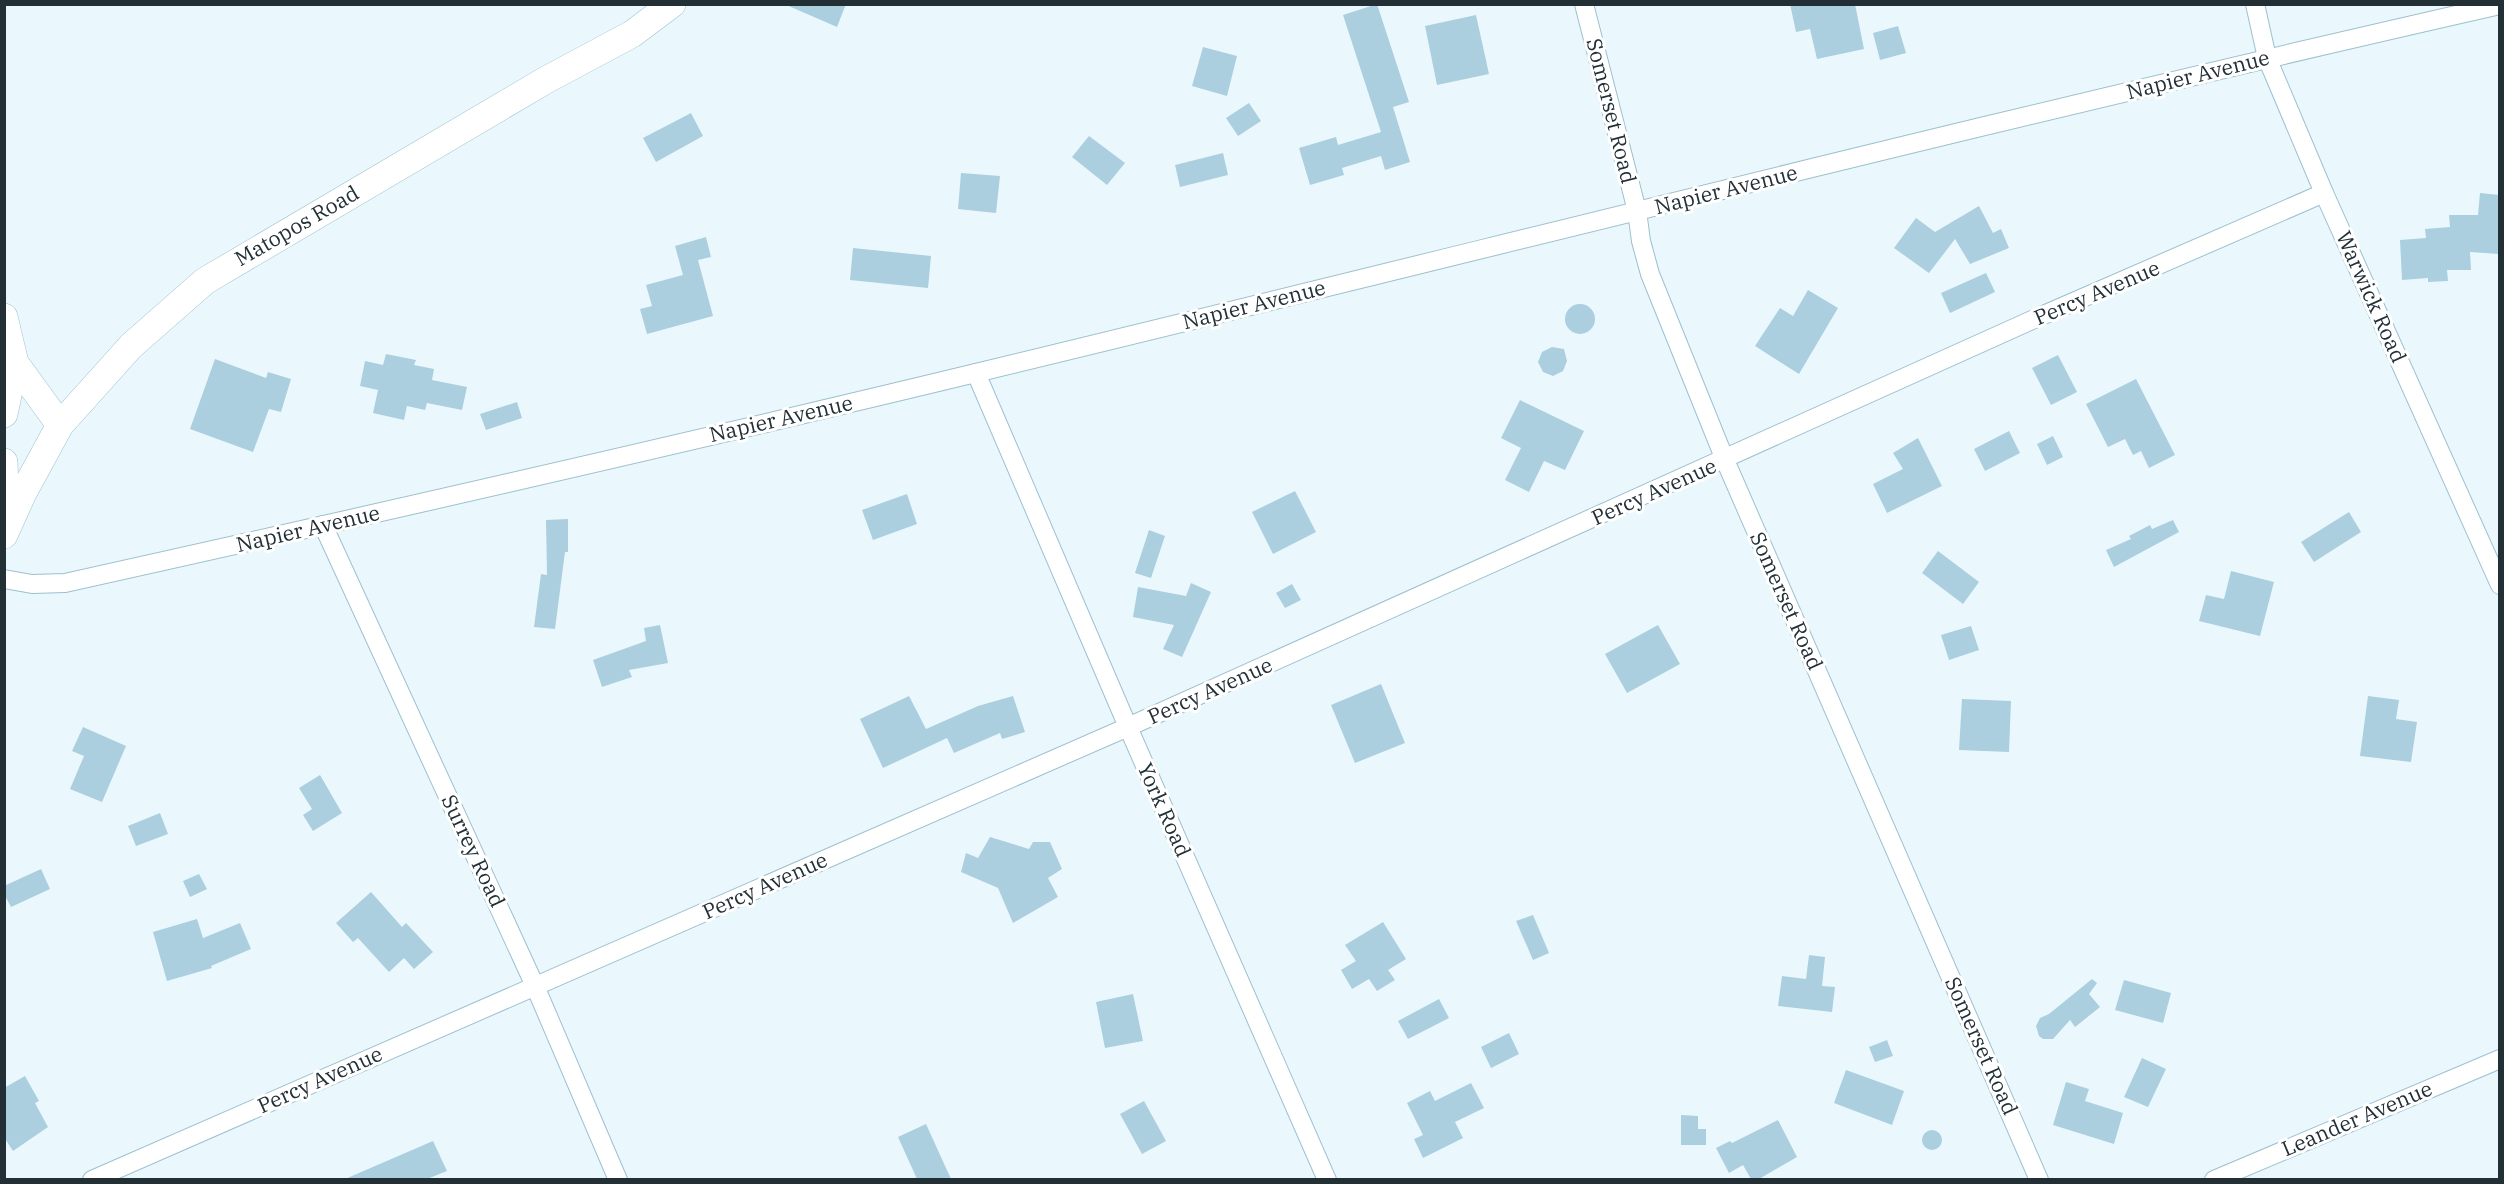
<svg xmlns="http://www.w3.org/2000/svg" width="2504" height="1184" font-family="'IBM Plex Serif',serif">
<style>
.building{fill:#abcfde}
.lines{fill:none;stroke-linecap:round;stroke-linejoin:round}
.street-casing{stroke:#9cc0ce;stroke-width:20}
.secondary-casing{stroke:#9cc0ce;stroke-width:28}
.street{stroke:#fff;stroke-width:18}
.secondary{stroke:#fff;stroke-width:27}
.labels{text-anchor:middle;stroke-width:6;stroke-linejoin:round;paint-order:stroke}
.street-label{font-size:21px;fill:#223036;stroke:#fff}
</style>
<rect width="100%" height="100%" fill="#eaf8fe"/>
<g class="building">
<path d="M784,4H846L837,27Z"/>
<path d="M1377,4L1409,102L1393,107L1410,162L1385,170L1381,156L1342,168L1344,175L1310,185L1299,148L1336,137L1338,145L1381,132L1343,15Z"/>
<path d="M1790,4H1855L1864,49L1817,59L1810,29L1796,32Z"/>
<path d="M1476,15L1489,74L1437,85L1425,26Z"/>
<path d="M1898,26L1906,53L1880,60L1873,33Z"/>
<path d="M1203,47L1237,56L1227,96L1192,86Z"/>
<path d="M1249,103L1261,121L1238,136L1226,118Z"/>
<path d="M691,113L703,136L656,162L643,138Z"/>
<path d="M1089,136L1125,163L1107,185L1072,157Z"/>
<path d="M1223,153L1228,175L1180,187L1175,165Z"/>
<path d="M961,173L1000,176L996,213L958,209Z"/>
<path d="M2480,193L2499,195V254L2470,252L2471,270H2447L2448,281L2428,282V278L2402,280L2400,240L2426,238L2425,229L2450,227L2449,215H2478Z"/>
<path d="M1979,206L1993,233L2001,229L2009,248L1970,264L1955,239L1929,273L1894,248L1916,218L1935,232Z"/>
<path d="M706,237L711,257L698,260L713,316L647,334L640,309L652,306L646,285L683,275L675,246Z"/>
<path d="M853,248L931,256L928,288L850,280Z"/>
<path d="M1986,273L1995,292L1950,313L1941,293Z"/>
<path d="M1808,290L1838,308L1799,374L1755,346L1780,308L1793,316Z"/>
<circle cx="1580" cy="319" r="15"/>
<path d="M1552,347L1564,349L1567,361L1563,371L1553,376L1543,372L1538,362L1542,352Z"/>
<path d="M386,354L416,360L414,365L434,369L432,380L467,387L462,410L427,403L425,410L407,406L404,420L373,413L378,390L360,386L365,361L383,365Z"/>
<path d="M2058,355L2077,392L2051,405L2032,368Z"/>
<path d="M215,359L266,378L268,372L291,379L281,412L269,409L253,452L190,429Z"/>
<path d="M2136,379L2175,455L2149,468L2141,451L2133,455L2125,439L2108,447L2086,404Z"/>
<path d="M1520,400L1584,431L1565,470L1544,461L1529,492L1505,480L1521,448L1501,438Z"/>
<path d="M517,402L522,418L486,430L480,414Z"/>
<path d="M2009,431L2020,453L1985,471L1974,449Z"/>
<path d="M2053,436L2063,457L2047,465L2037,444Z"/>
<path d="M1918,438L1942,486L1887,513L1873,484L1903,469L1893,453Z"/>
<path d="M1295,491L1316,532L1273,554L1252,512Z"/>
<path d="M907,494L917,524L873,540L862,510Z"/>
<path d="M2349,512L2361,532L2314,562L2301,542Z"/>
<path d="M568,519V552H565L555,629L534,627L541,574L547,575L546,520Z"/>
<path d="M2173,520L2179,532L2114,567L2106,550L2131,539L2129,536L2150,525L2152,529Z"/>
<path d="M1149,530L1165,536L1151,578L1135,573Z"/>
<path d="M1938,551L1979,582L1963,604L1922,573Z"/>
<path d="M2231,571L2274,582L2260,636L2199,621L2206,595L2224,599Z"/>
<path d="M1191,583L1211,592L1182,657L1163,649L1174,625L1133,617L1138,587L1186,596Z"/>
<path d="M1292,584L1301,600L1285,608L1276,593Z"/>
<path d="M660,625L668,663L629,670L632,677L602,687L593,660L646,641L644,628Z"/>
<path d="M1658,625L1680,664L1627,693L1605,654Z"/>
<path d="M1971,626L1979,650L1949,660L1941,635Z"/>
<path d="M1381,684L1405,743L1355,763L1331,705Z"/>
<path d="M909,696L926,729L978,706L1013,696L1025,732L1002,739L1000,733L954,753L947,738L883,768L860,719Z"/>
<path d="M2368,696L2399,700L2396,719L2417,722L2411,762L2360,756Z"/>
<path d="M1962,699L2011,701L2009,752L1959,750Z"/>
<path d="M83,727L126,746L102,802L70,789L84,756L72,751Z"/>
<path d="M320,775L342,813L313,831L303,815L312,809L299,788Z"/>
<path d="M160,813L168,834L136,846L128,826Z"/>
<path d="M990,837L1029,849L1033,842H1050L1062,869L1048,878L1058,897L1013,923L998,888L961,872L966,853L978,858Z"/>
<path d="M41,869L50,889L11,907L4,894V886Z"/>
<path d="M199,874L207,889L190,897L183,881Z"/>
<path d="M371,892L402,927L406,923L433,952L414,969L404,958L389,972L358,938L353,942L336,923Z"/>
<path d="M1533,915L1549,953L1533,960L1516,921Z"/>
<path d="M197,919L203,938L240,923L251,949L211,966L212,968L167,981L153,932Z"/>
<path d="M1383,922L1406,959L1388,970L1395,980L1377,991L1369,979L1352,989L1341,970L1356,961L1345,945Z"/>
<path d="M1809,955L1825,957L1822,986L1835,987L1832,1012L1778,1006L1782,976L1806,979Z"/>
<path d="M2092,979L2097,983L2089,994L2100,1007L2075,1027L2070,1020L2053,1039H2043L2039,1036L2036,1026L2040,1018L2049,1014Z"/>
<path d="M2124,980L2171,993L2163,1023L2115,1010Z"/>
<path d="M1133,994L1143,1041L1105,1048L1096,1002Z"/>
<path d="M1439,999L1449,1018L1408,1039L1398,1021Z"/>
<path d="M1509,1033L1519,1054L1491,1068L1481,1047Z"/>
<path d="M1887,1040L1893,1056L1875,1062L1869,1047Z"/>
<path d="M2142,1058L2166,1069L2148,1107L2124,1097Z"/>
<path d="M1846,1070L1904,1091L1892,1125L1834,1103Z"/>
<path d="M25,1076L39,1101L35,1103L48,1127L13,1151L4,1137V1088Z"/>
<path d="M2066,1082L2089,1089L2085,1101L2123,1113L2114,1144L2053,1125Z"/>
<path d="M1471,1083L1484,1108L1455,1122L1463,1138L1423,1158L1414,1139L1423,1135L1407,1103L1430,1091L1435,1101Z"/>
<path d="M1144,1101L1166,1141L1142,1154L1120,1114Z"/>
<path d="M1681,1115L1698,1116V1129H1706V1145H1681Z"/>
<path d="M1778,1120L1797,1157L1759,1179H1751L1743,1165L1729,1173L1716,1148L1730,1141L1732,1143Z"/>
<path d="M926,1124L951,1179H917L898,1137Z"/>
<circle cx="1932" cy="1140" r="10"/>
<path d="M433,1141L447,1171L427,1179H345Z"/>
</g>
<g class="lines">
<g class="street-casing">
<g id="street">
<path d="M1584,4L1637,211L1641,241L1650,274L1725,460L2039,1180"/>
<path d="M2255,4L2267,58L2324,193L2500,585"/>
<path d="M976,373L1128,727L1327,1180"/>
<path d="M323,525L535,986L618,1180"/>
<path d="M4,579L32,584L65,583C371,515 678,445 984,371C1489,249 1993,120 2500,5"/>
<path d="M92,1180L1128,727L2032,320L2324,193"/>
<path d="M2214,1180L2500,1059"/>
</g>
</g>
<g class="secondary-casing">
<g id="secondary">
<path d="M4,317L15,363L60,425"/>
<path d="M4,414L15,363"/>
<path d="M4,462L6,521"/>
<path d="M4,535L23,493L60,425L131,346L205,281L546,80L632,34L672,4"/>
</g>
</g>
<use href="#street" class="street"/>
<use href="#secondary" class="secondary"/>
</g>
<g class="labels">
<g class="street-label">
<text transform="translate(2198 75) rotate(-14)" y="7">Napier Avenue</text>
<text transform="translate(1611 111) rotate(76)" y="7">Somerset Road</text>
<text transform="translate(1726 190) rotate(-14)" y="7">Napier Avenue</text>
<text transform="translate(297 226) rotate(-30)" y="7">Matopos Road</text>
<text transform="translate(2097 293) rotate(-23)" y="7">Percy Avenue</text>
<text transform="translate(2371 297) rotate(66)" y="7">Warwick Road</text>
<text transform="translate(1254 305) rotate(-14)" y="7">Napier Avenue</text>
<text transform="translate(781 419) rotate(-13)" y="7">Napier Avenue</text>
<text transform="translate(1654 492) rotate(-24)" y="7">Percy Avenue</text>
<text transform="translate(308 529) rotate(-13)" y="7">Napier Avenue</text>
<text transform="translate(1786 601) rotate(66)" y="7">Somerset Road</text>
<text transform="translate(1210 691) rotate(-24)" y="7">Percy Avenue</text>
<text transform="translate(1164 810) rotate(66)" y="7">York Road</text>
<text transform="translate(473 851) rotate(65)" y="7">Surrey Road</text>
<text transform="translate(765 886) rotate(-24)" y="7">Percy Avenue</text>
<text transform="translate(1981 1046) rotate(66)" y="7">Somerset Road</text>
<text transform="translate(320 1080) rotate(-24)" y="7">Percy Avenue</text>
<text transform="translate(2357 1119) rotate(-23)" y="7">Leander Avenue</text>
</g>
</g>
<rect width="2504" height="1184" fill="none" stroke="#223036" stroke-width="12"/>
</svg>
